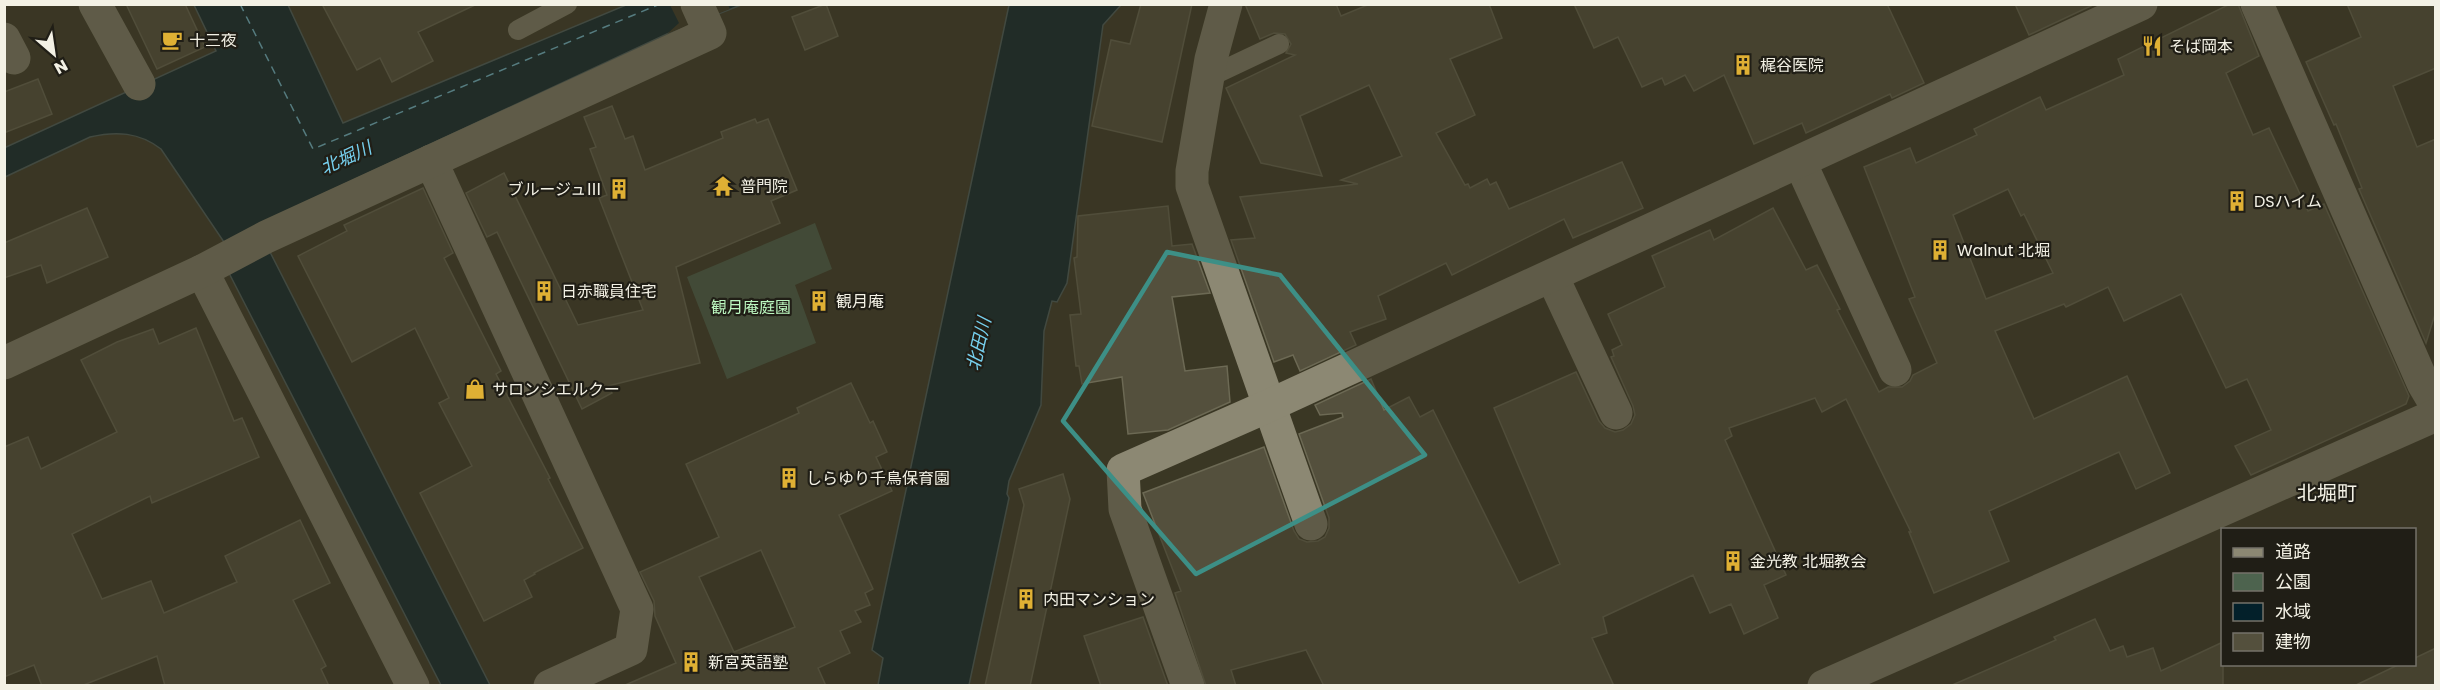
<svg xmlns="http://www.w3.org/2000/svg" width="2440" height="690" font-family="Poppins,'Noto Sans JP',sans-serif">
<style>
.green{fill:#4d634e}
.water{fill:#03202a;stroke:#4b5f62;stroke-width:1.5}
.pier{fill:#3a3724}
.lines{fill:none;stroke-linecap:round;stroke-linejoin:round}
.ferry{stroke:#76cfed;stroke-width:1.5;stroke-dasharray:8 6;stroke-linecap:butt}
.building{fill:#54503d;stroke:#6c6954;stroke-width:1.5;fill-rule:evenodd}
.service{stroke:#8c8873;stroke-width:20}
.minor{stroke:#8c8873;stroke-width:33}
.tertiary{stroke:#8c8873;stroke-width:33}
.marked{fill:none;stroke:#3d8f86;stroke-width:4.5;stroke-linejoin:round}
.labels{text-anchor:middle;stroke-width:4.5;stroke-linejoin:round;paint-order:stroke}
.poi-label{font-size:16px;fill:#f3f1e5;stroke:#201e16;text-anchor:start}
.park-label{font-size:16px;fill:#bbf6bf;stroke:#201e16}
.water-label{font-size:18px;font-style:italic;fill:#76cfed;stroke:#201e16}
.quarter-label{font-size:20px;fill:#f3f1e5;stroke:#201e16}
</style>
<rect width="100%" height="100%" fill="#3a3724"/>
<path class="green" d="M815,223L832,269L795,285L816,343L727,379L687,277Z"/>
<g class="water">
<path d="M194,5H288L343,123L626,5H741L667,34L259,224L271,254L490,685H441L230,275L224,242L161,149C139,132 116,131 90,137L5,177L4,148L216,51Z"/>
<path d="M1009,5H1121L1103,25L1067,283L1057,302L1052,301L1044,331L1041,405L1009,481L1007,494L1009,498L969,685H878L883,658L872,650Z"/>
</g>
<path class="pier" d="M670,5H728L730,9L667,34L679,23Z"/>
<g class="lines">
<path class="ferry" d="M240,4L313,149L660,4"/>
</g>
<g class="building">
<path d="M126,4H185L205,47L157,69Z"/>
<path d="M322,4H477L418,32L433,61L392,82L380,58L357,70Z"/>
<path d="M826,4L838,36L805,50L792,17Z"/>
<path d="M1141,4H1192L1162,142L1092,126L1111,40L1130,44Z"/>
<path d="M1245,4H1336L1341,16L1370,4H1489L1502,38L1450,59L1475,115L1436,133L1465,185L1468,184L1470,188L1487,179L1490,185L1496,182L1509,209L1622,162L1643,208L1573,238L1564,219L1452,275L1446,263L1378,296L1386,319L1350,332L1356,345L1300,371L1293,355L1274,362L1231,240L1255,238L1240,197L1358,184L1341,180L1402,156L1369,85L1300,116L1322,176L1261,163L1226,88L1295,55L1286,53L1291,44L1285,34L1274,33L1260,39Z"/>
<path d="M1574,4H1887L1924,83L1892,98L1890,94L1806,133L1802,123L1754,144L1724,75L1694,91L1685,75L1665,85L1662,78L1642,87L1618,37L1594,48Z"/>
<path d="M2015,4H2095L2029,35Z"/>
<path d="M2230,4H2238L2259,56L2226,73L2253,135L2269,128L2308,211L2324,204L2409,396L2406,404L2251,475L2235,446L2271,430L2247,379L2226,388L2181,294L2124,321L2108,287L2066,307L2064,304L1995,331L2034,419L2127,376L2170,473L2136,489L2119,452L1989,511L2009,561L1934,593L1909,532H1911L1846,399L1822,412L1815,398L1729,428L1732,436L1725,440L1786,575L1764,585L1778,618L1744,634L1731,604L1710,613L1693,575L1603,617L1607,633L1592,638L1614,686H1324L1306,650L1231,670L1236,686H1206L1175,593L1181,591L1143,493L1264,447L1294,531L1299,539L1307,542L1318,541L1325,537L1329,528V518L1299,434L1343,417L1342,413L1320,415L1315,405L1371,379L1384,410L1409,397L1420,417L1433,410L1519,583L1560,564L1494,408L1576,372L1599,421L1605,428L1615,432L1623,430L1631,424L1635,415L1633,406L1611,357L1614,356L1612,350L1622,345L1608,314L1665,287L1652,256L1710,230L1714,240L1773,208L1806,270L1817,265L1840,309L1837,310L1879,392L1888,387H1902L1910,381L1913,375L1937,363L1909,299L1915,297L1864,167L1910,148L1916,163L1977,135L1974,129L2040,97L2046,110L2124,75L2118,59ZM2008,189L2021,216L2024,214L2053,273L1986,299L1953,215Z"/>
<path d="M2347,4H2436V68L2393,86L2417,147L2436,139V311L2426,343L2359,189L2362,188L2336,124L2334,125L2306,62L2361,37Z"/>
<path d="M38,79L52,114L4,133V92Z"/>
<path d="M612,106L625,139L633,136L645,170L723,138L721,132L755,119L757,123L768,119L797,190L771,201L780,223L676,267L700,363L608,386L612,393L582,409L497,232L487,237L466,193L504,173L578,325L643,310L599,198L607,195L590,149L596,147L584,117Z"/>
<path d="M423,188L453,253L444,258L501,371L496,374L550,478L548,479L583,548L534,573L535,574L524,580L532,597L484,621L420,493L472,466L439,403L449,398L415,328L352,362L298,256L347,231L344,225Z"/>
<path d="M1168,206L1172,246L1192,244L1210,293L1172,297L1185,371L1227,366L1230,402L1168,430L1128,434L1122,377L1082,384L1079,366H1076L1070,315L1081,314L1074,258L1077,257L1078,216Z"/>
<path d="M87,208L108,257L47,283L41,265L4,278V243Z"/>
<path d="M196,328L234,421L242,418L259,457L152,503L150,496L72,534L102,599L151,581L164,613L237,582L225,556L300,520L330,583L293,600L326,666L321,669L329,686H165L157,656L81,686H42L34,665L4,677V447L28,437L41,469L117,432L81,360L117,342L153,329L159,344Z"/>
<path d="M851,383L870,423L873,421L887,452L876,457L892,491L839,515L873,589L865,593L870,605L855,611L861,622L840,631L850,653L818,668L826,686H623L676,663L655,616L654,601L640,572L719,537L686,464L799,413L797,408ZM761,550L795,627L734,652L699,577Z"/>
<path d="M1063,474L1070,499L1030,686H985L1024,505L1019,489Z"/>
<path d="M1143,617L1168,686H1101L1084,636Z"/>
<path d="M2095,619L2110,651L2123,646L2127,657L2153,648L2161,671L2223,642V686H1950L2056,640L2054,637Z"/>
<path d="M2436,648V686H2354L2400,664H2415V658Z"/>
</g>
<g class="lines">
<g class="service">
<path d="M518,30L567,4"/>
<path d="M1209,77L1279,44"/>
</g>
<g class="minor">
<path d="M95,4L139,84"/>
<path d="M1226,4L1211,59L1192,171V186L1311,524"/>
<path d="M2257,4L2423,383L2436,405"/>
<path d="M4,39L14,58"/>
<path d="M431,161L637,609L631,649L550,686"/>
<path d="M1800,162L1895,370"/>
<path d="M202,271L413,686"/>
<path d="M1552,276L1616,413"/>
<path d="M1188,686L1125,509L1123,470L1268,406L2141,4"/>
<path d="M1824,686L2436,415"/>
</g>
<path class="tertiary" d="M4,363L202,271L266,237L710,33L697,4"/>
</g>
<path d="M0 0H2440V690H0ZM1167,252L1280,275L1425,455L1196,574L1063,421Z" fill="#3a3724" fill-opacity=".55" fill-rule="evenodd"/>
<path class="marked" d="M1167,252L1280,275L1425,455L1196,574L1063,421Z"/>
<defs>
<g id="cafe-bare" transform="scale(1.62)"><path d="M-5.5-4.5H6V0H3Q3 3.5 0 3.5H-2.5Q-5.5 3.5-5.5 0ZM3-3.2v2h1.7v-2ZM-6 4.5H4V6H-6Z" fill="#dfb034" stroke="#201e16" stroke-width="2.5" paint-order="stroke"/></g>
<g id="restaurant-bare" transform="scale(1.62)"><path d="M-5-6h1v4h1v-4h1v4h1v-4h1v5L-1.5 .5V6h-2V.5L-5-1ZM5-6V6H3V1.5H1.5Q1.5-4 5-6Z" fill="#dfb034" stroke="#201e16" stroke-width="2.5" paint-order="stroke"/></g>
<g id="building-bare" transform="scale(1.62)"><path d="M-4-6H4V6H1V3H-1V6H-4ZM-2.5-4.3h1.7v1.8h-1.7ZM.8-4.3h1.7v1.8H.8ZM-2.5-1h1.7V.8h-1.7ZM.8-1h1.7V.8H.8Z" fill="#dfb034" stroke="#201e16" stroke-width="2.5" paint-order="stroke"/></g>
<g id="temple-bare" transform="scale(1.62)"><path d="M0-6L5-2H3V0L6.5 2.5H4V6H1.5V3h-3V6H-4V2.5H-6.5L-3 0V-2H-5Z" fill="#dfb034" stroke="#201e16" stroke-width="2.5" paint-order="stroke"/></g>
<g id="shop-bare" transform="scale(1.62)"><path d="M-5-2.5h2.3a2.7 3.5 0 0 1 5.4 0H5L5.5 6h-11ZM-1.5-2.5h3a1.5 2.3 0 0 0-3 0Z" fill="#dfb034" stroke="#201e16" stroke-width="2.5" paint-order="stroke"/></g>
</defs>
<g fill-rule="evenodd">
<use href="#cafe-bare" x="172" y="40"/>
<use href="#restaurant-bare" x="2152" y="46"/>
<use href="#building-bare" x="1743" y="65"/>
<use href="#temple-bare" x="723" y="186"/>
<use href="#building-bare" x="619" y="189"/>
<use href="#building-bare" x="2237" y="201"/>
<use href="#building-bare" x="1940" y="250"/>
<use href="#building-bare" x="544" y="291"/>
<use href="#building-bare" x="819" y="301"/>
<use href="#shop-bare" x="475" y="389"/>
<use href="#building-bare" x="789" y="478"/>
<use href="#building-bare" x="1733" y="561"/>
<use href="#building-bare" x="1026" y="599"/>
<use href="#building-bare" x="691" y="662"/>
</g>
<g class="labels">
<g class="poi-label">
<text x="189" y="46">十三夜</text>
<text x="2169" y="52">そば岡本</text>
<text x="1760" y="71">梶谷医院</text>
<text x="740" y="192">普門院</text>
<text x="602" y="195" text-anchor="end">ブルージュⅢ</text>
<text x="2254" y="207">DSハイム</text>
<text x="1957" y="256">Walnut 北堀</text>
<text x="561" y="297">日赤職員住宅</text>
<text x="836" y="307">観月庵</text>
<text x="492" y="395">サロンシエルクー</text>
<text x="806" y="484">しらゆり千鳥保育園</text>
<text x="1750" y="567">金光教 北堀教会</text>
<text x="1043" y="605">内田マンション</text>
<text x="708" y="668">新宮英語塾</text>
</g>
<g class="park-label">
<text x="751" y="313">観月庵庭園</text>
</g>
<g class="water-label">
<text transform="translate(346 158) rotate(-25)" y="6">北堀川</text>
<text transform="translate(979 344) rotate(-77)" y="6">北田川</text>
</g>
<g class="quarter-label">
<text x="2327" y="500">北堀町</text>
</g>
</g>
<rect width="2440" height="690" fill="none" stroke="#f3f1e5" stroke-width="12"/>
<rect x="2221" y="528" width="195" height="138" fill="#201e16" stroke="#747269" stroke-width="1.5"/>
<rect x="2233" y="548" width="30" height="9" fill="#8c8873" stroke="#747269" stroke-width="1.5"/>
<text x="2275" y="558" font-size="18" fill="#f3f1e5">道路</text>
<rect x="2233" y="573" width="30" height="18" fill="#4d634e" stroke="#747269" stroke-width="1.5"/>
<text x="2275" y="588" font-size="18" fill="#f3f1e5">公園</text>
<rect x="2233" y="603" width="30" height="18" fill="#03202a" stroke="#747269" stroke-width="1.5"/>
<text x="2275" y="618" font-size="18" fill="#f3f1e5">水域</text>
<rect x="2233" y="633" width="30" height="18" fill="#54503d" stroke="#747269" stroke-width="1.5"/>
<text x="2275" y="648" font-size="18" fill="#f3f1e5">建物</text>
<g transform="translate(54 54) rotate(151)" stroke="#201e16" stroke-width="4.5" paint-order="stroke">
<path d="M0-4.5L10 22L0 15L-10 22Z" fill="#f3f1e5"/>
<text y="-9" font-size="16" font-weight="bold" text-anchor="middle" fill="#f3f1e5">N</text>
</g>
</svg>
